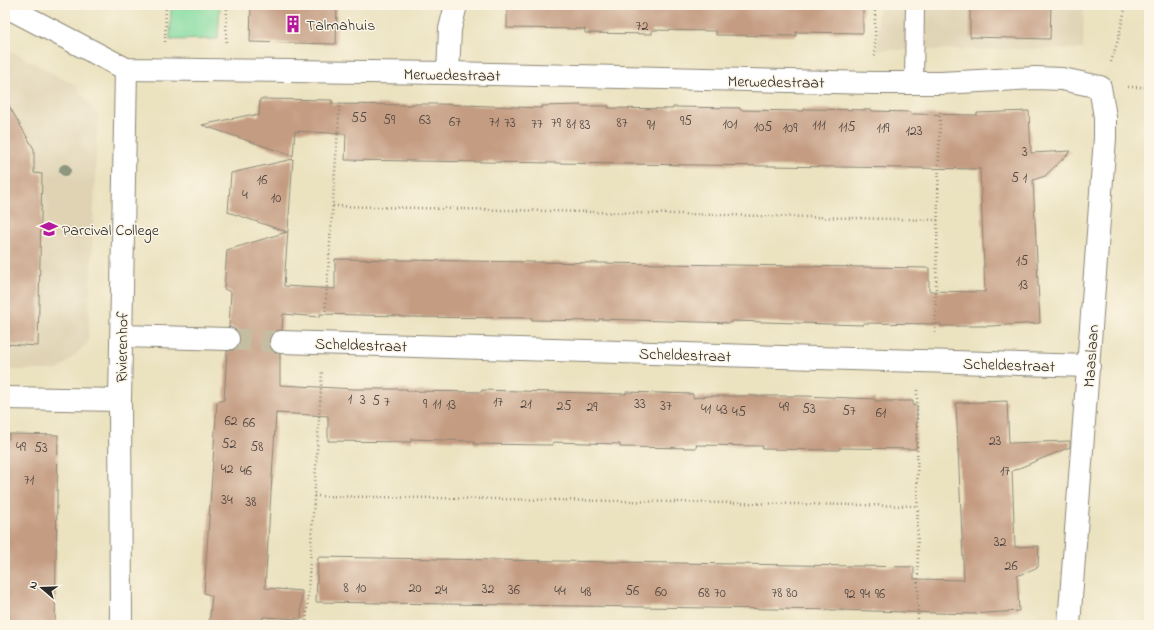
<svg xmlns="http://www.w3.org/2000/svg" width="1154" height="630" font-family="'Indie Flower',sans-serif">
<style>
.built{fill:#dfd3b4}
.green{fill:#80da9f;stroke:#568265}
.building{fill:#c49c82}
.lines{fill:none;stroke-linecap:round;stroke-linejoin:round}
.minor-tunnel{stroke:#c5bda2;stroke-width:22;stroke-dasharray:22 11;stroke-linecap:butt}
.service-casing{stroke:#8b8676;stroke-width:20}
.minor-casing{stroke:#8b8676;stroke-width:24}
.path{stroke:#8b8676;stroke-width:2.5;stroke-dasharray:1 3;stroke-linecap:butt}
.service{stroke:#fff;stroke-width:18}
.minor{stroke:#fff;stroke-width:22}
.tree{fill:#8d967e}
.labels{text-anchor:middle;stroke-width:3;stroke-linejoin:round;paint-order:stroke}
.number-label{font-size:14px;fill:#514741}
.poi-label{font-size:16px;fill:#2b2b2b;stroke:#fcf5e5;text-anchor:start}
.street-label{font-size:16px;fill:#2b2b2b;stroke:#fcf5e5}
</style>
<rect width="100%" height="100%" fill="#fcf5e5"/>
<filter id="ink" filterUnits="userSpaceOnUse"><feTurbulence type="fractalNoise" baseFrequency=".025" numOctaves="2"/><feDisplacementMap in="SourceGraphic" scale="8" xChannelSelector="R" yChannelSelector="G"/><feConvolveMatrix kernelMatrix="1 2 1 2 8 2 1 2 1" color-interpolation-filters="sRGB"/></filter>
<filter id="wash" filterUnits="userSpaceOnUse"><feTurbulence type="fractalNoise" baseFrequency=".012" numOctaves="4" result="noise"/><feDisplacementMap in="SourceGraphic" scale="16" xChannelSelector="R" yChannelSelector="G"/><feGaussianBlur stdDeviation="0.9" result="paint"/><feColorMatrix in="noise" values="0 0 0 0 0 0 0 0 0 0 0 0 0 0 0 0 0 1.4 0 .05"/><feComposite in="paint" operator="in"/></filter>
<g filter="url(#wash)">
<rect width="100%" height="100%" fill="#ebe2c0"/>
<g class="built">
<path d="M878,5H1084L1083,49L877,50Z"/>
<path d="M5,48L75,85L98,115L88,343L58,370H5Z"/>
</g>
<path class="green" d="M171,5H220L218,39L170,40Z"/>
<g id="blocks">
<g class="building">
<path d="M251,5H337L336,44L250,42Z"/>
<path d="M507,5H863V33L796,32V36L716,35V31L652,30V34L585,33V29L507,28Z"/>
<path d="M970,5H1051L1050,39L970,37Z"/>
<path d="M5,99L34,149V173L42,174L38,346L5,344Z"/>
<path d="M260,99L332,100V104L412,105V104H438L542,108V106L581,105V106H609L608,108L673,109V107L740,108V110L804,111V109L872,110V111L910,112V114L977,115V113L1029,111L1031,153L1071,151L1045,176L1033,180L1040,323L990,326H941V324L863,323V325L732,321V323L599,319V321L532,320V318L401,317V316L320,314V317L283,314L282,330L275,331L270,336L269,341L270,348L275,353L280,354V385L355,389H407V391L482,392V390L626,394V392L693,394V398L709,396H805L875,399V401H913V406L917,405L916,449L839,448V450L762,449L763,446L696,445L697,448L620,447V444L553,442V445L474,444V441L411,439V442L328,441V416L276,413L265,588L302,591L301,619L263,617L262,625H209L212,596L204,593L217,402L224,400L227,351L234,350L238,346L240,340L239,333L235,329L229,327L231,292L224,289L227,250L287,232L228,212L231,173L293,159L284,286L335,289V259L929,268V291L985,292L980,169L345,160L346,134L295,131L293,156L202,125L249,115L259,116Z"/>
<path d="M1007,401L1009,443L1070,441V447L1012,471L1015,547L1039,546L1038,567L1017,576L1019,611L971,614L839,610L316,602L318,557L914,567V579L964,580L956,403Z"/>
<path d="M9,434L58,435L55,625H5V439H9Z"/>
</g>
</g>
</g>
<g filter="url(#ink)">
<use href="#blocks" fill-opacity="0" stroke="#8b8676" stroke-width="1"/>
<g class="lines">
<path class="minor-tunnel" d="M228,339L281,342"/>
<g class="service-casing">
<path id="service" d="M914,82L915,5"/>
</g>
<g class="minor-casing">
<g id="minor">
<path d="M5,6L126,69L448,73L874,83H941L1035,78L1062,79L1100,87L1105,117V138L1069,625"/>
<path d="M448,73L450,29L456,5"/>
<path d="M122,336L228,339"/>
<path d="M281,342L1089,366"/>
<path d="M5,398L120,400"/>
<path d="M121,625L120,400L126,69"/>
</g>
</g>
<g class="path">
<path d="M165,42L166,5"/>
<path d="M226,42L227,5"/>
<path d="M875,56V5"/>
<path d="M1111,62L1118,40L1126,5"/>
<path d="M1128,87H1149"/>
<path d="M333,206L938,220"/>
<path d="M325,315L340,100"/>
<path d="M935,333L940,110"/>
<path d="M917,390L918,625"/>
<path d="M314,496L917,506"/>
<path d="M306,625L322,372"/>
</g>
<use href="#service" class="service"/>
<use href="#minor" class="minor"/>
</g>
<circle class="tree" cx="65" cy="170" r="6"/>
</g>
<defs>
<g id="building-bare" transform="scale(1.38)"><path d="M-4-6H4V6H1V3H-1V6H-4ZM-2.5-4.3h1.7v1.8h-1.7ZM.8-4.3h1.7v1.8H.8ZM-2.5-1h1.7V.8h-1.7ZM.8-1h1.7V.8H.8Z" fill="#b5179e" stroke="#fcf5e5" stroke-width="2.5" paint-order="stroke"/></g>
<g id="school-bare" transform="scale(1.38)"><path d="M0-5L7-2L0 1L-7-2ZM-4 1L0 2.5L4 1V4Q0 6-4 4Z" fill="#b5179e" stroke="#fcf5e5" stroke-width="2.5" paint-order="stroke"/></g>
</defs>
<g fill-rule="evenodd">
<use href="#building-bare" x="293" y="24"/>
<use href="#school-bare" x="49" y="229"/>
</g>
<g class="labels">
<g class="number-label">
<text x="642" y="30">72</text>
<text x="359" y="122">55</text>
<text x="389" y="124">59</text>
<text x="425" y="124">63</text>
<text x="686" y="125">95</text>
<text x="455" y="126">67</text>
<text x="494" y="126">71</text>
<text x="510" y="127">73</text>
<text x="556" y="127">79</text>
<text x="622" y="127">87</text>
<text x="537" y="128">77</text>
<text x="571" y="128">81</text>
<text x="730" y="128">101</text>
<text x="585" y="129">83</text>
<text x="651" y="129">91</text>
<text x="819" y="129">111</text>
<text x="763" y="131">105</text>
<text x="847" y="131">115</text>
<text x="790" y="132">109</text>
<text x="883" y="132">119</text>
<text x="914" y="135">123</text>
<text x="1025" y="156">3</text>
<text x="1015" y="182">5</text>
<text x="1025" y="182">1</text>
<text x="262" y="184">16</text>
<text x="245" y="199">4</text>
<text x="276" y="202">10</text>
<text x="1022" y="265">15</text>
<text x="1023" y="289">13</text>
<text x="350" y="403">1</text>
<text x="363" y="404">3</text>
<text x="376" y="405">5</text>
<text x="387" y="406">7</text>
<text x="498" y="406">17</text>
<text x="425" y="408">9</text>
<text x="437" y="408">11</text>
<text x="526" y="408">21</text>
<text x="640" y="408">33</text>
<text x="451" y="409">13</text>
<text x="564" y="410">25</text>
<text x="666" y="410">37</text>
<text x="592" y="411">29</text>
<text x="784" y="411">49</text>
<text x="706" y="413">41</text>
<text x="809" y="413">53</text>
<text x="722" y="414">43</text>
<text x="849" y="415">57</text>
<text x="739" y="416">45</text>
<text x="881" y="417">61</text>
<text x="231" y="425">62</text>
<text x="249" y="427">66</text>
<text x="995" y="445">23</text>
<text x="229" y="448">52</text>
<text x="21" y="451">49</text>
<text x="257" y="451">58</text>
<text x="41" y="452">53</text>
<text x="227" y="473">42</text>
<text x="246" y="475">46</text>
<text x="1005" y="475">17</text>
<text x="29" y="484">71</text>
<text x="227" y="504">34</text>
<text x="251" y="506">38</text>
<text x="1000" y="546">32</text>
<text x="1011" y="570">26</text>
<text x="346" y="592">8</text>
<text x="361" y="592">10</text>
<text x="415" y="592">20</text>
<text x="488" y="593">32</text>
<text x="441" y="594">24</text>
<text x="514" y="594">36</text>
<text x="560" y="595">44</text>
<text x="632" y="595">56</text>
<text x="586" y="596">48</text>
<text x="661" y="596">60</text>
<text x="704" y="597">68</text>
<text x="720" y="597">70</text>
<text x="777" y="597">78</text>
<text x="792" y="597">80</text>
<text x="850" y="598">92</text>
<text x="865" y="598">94</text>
<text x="880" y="598">96</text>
</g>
<g class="poi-label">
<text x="306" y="30">Talmahuis</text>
<text x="62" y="235">Parcival College</text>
</g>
<g class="street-label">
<text transform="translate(452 74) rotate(1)" y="6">Merwedestraat</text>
<text transform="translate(776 81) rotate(1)" y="6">Merwedestraat</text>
<text transform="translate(361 344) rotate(2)" y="6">Scheldestraat</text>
<text transform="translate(121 347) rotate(-89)" y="6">Rivierenhof</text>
<text transform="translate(685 354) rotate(2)" y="6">Scheldestraat</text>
<text transform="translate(1090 356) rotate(-86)" y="6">Maaslaan</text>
<text transform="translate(1009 364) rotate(2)" y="6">Scheldestraat</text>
</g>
</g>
<rect width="1154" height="630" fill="none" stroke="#fcf5e5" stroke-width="20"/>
<g transform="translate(42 588) rotate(289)" stroke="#fcf5e5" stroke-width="3" paint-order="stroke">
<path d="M0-3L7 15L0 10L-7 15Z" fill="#2b2b2b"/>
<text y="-6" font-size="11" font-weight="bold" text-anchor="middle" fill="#2b2b2b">N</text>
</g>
</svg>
